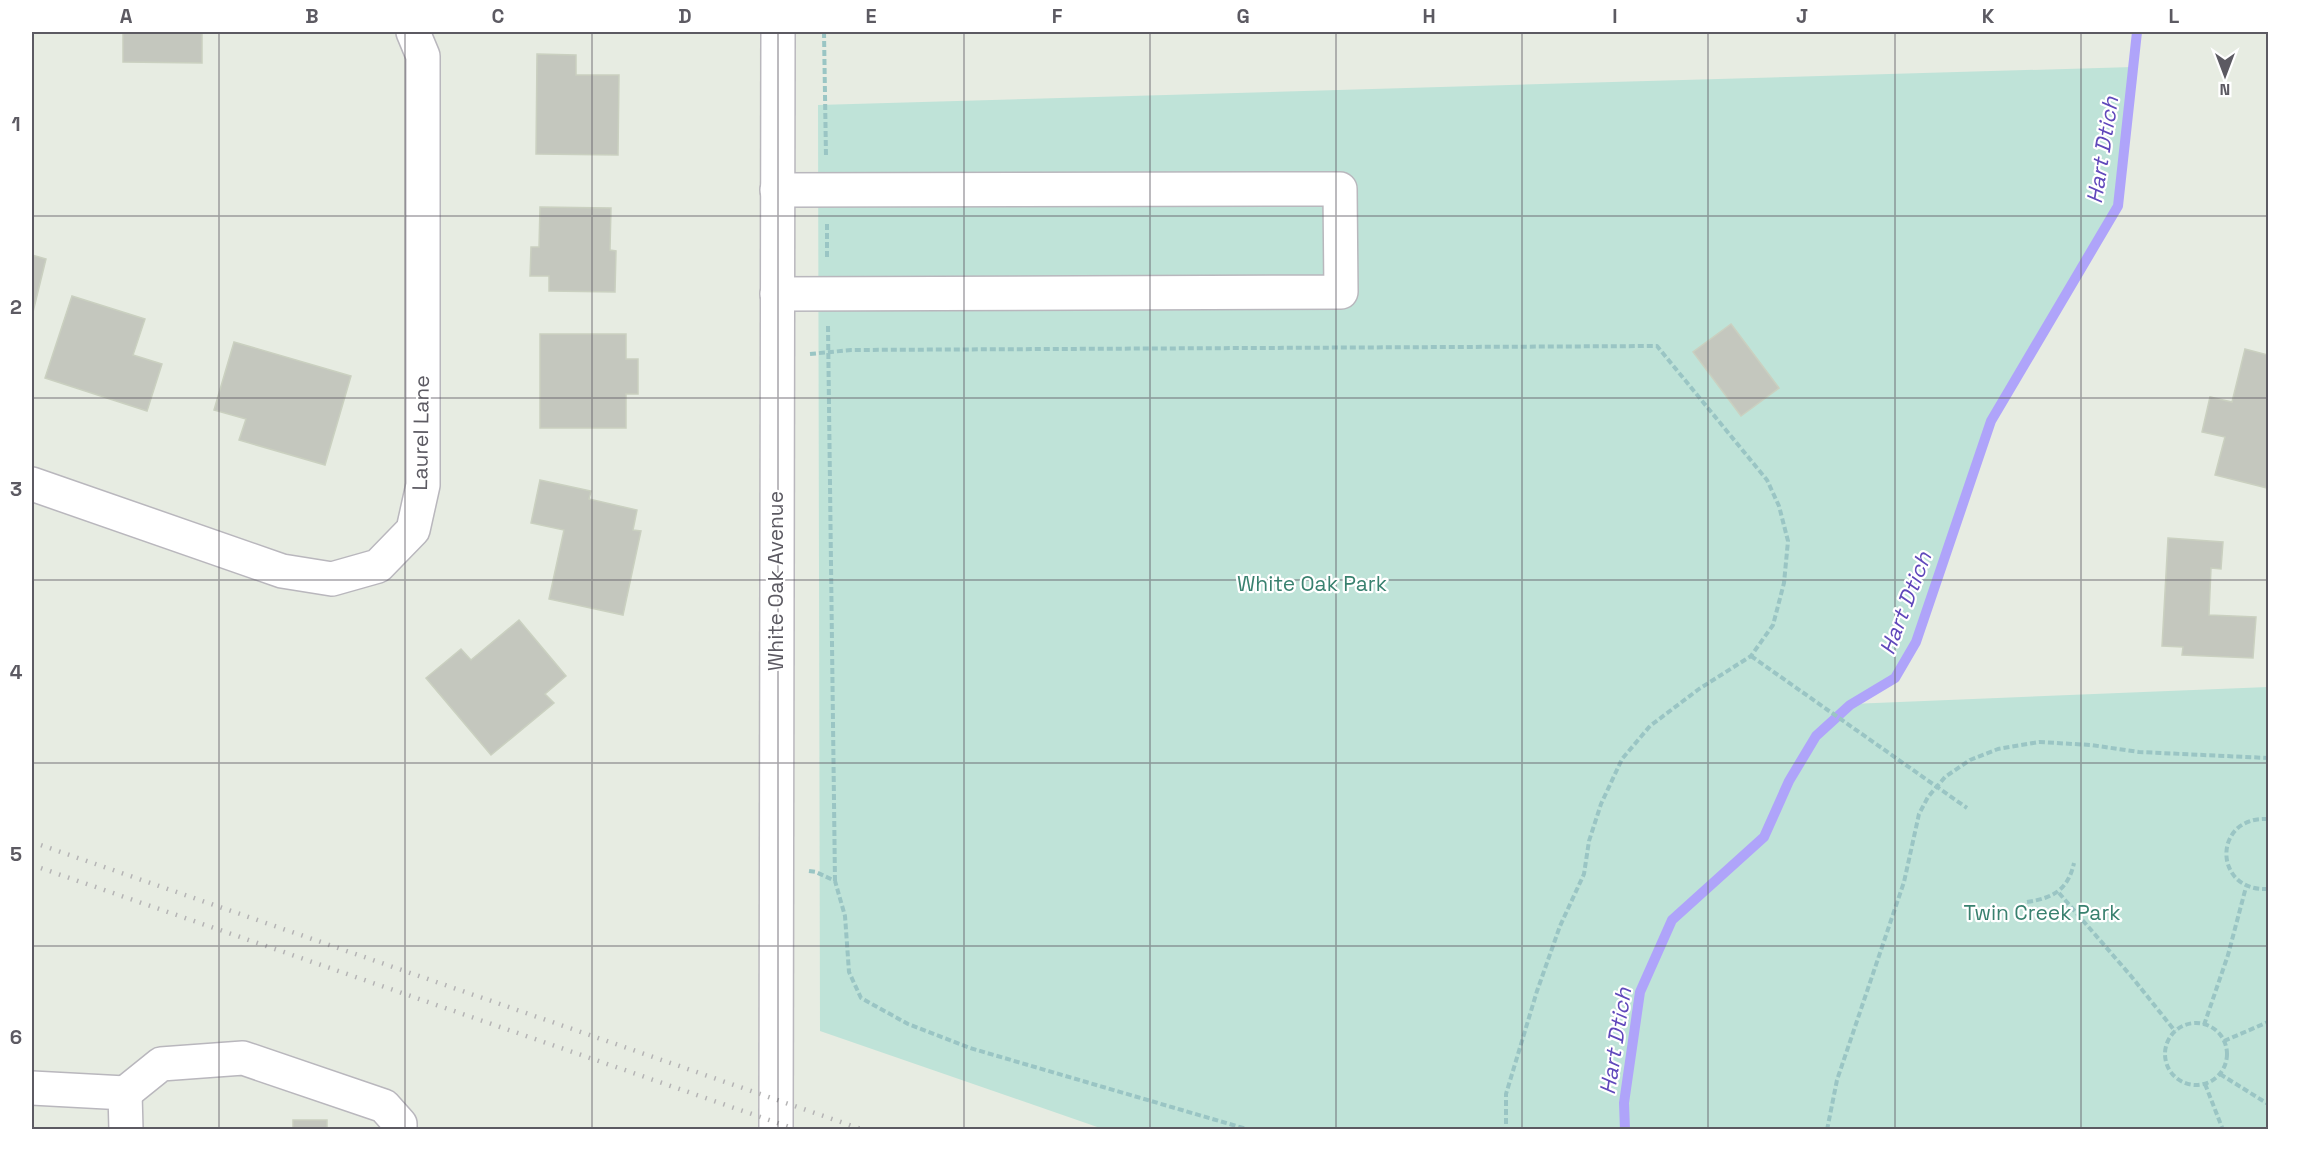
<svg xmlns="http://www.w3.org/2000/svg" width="2300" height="1161" font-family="'Space Grotesk',sans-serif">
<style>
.green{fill:#bfe3d8}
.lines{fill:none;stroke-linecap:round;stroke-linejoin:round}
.stream{stroke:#afa4fa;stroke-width:10}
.building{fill:#c4c7be;stroke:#cad0c0;stroke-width:1.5}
.minor-casing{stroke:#b9b7bd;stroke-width:36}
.path{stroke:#9ac5c4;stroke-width:4;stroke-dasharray:6 3;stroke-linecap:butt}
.minor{stroke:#fff;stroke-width:33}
.rail{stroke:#b5b4b5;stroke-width:4.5;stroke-dasharray:1.5 8;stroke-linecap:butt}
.grid{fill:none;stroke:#5c5a62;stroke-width:1.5;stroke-opacity:0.55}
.labels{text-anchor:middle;stroke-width:4.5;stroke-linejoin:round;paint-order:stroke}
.street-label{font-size:21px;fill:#5c5a62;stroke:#fff}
.park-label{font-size:21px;fill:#39816f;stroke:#fff}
.water-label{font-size:22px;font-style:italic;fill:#6048bb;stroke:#fff}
.neatline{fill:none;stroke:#5c5a62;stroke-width:2}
.grid-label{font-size:20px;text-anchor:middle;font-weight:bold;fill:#5c5a62}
</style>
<rect width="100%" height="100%" fill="#e7ece2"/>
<path class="green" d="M2133,67L2118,206L1991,421L1916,642L1895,678L1851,704L2268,687V1129H1103L820,1031L818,105Z"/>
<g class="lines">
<path class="stream" d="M1625,1130L1624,1103L1640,992L1672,920L1764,837L1789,781L1816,736L1850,705L1895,678L1916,642L1991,421L2118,206L2137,32"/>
</g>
<g class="building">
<path d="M123,32H202V63L123,62Z"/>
<path d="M537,54L576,55V75H619L618,155L536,154Z"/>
<path d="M540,207L611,208L610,250L616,251L615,292L549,291V276H530L531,247H539Z"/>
<path d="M32,255L46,259L32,316Z"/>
<path d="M72,296L145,319L133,355L162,364L147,411L45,378Z"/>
<path d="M1731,324L1779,388L1741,416L1693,352Z"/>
<path d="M540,334H626V359H638V394H626V428H540Z"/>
<path d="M234,342L351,376L325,465L239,440L246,419L214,410Z"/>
<path d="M2245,349L2268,355L2267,488L2215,475L2225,437L2202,432L2210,397L2232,402Z"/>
<path d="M540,480L591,491L589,499L637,510L633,530L641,531L623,615L549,599L564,530L531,523Z"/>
<path d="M2168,538L2223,542L2221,569L2211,568L2209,615L2256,617L2253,658L2182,655L2183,647L2162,646Z"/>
<path d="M519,620L566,676L545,694L554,703L491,755L426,678L461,649L471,660Z"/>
<rect x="293" y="1120" width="34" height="10"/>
</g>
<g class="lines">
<g class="minor-casing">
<g id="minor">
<path d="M777,294L1341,292L1340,189L777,190"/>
<path d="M32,484L282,571L332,579L378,566L413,530L423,485V56L413,32"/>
<path d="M32,1088L125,1093L126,1130"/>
<path d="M125,1093L161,1064L243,1058L384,1106L400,1124V1130"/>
<path d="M776,1130L778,32"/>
</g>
</g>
<g class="path">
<path d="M824,32L826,157"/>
<path d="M827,224V259"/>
<path d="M828,326L835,881"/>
<path d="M810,354L851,350L1657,346L1767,480L1779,506L1788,541L1784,583L1773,625L1751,656L1699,689L1650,726L1622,759L1601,804L1589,841L1584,874L1560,926L1537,991L1506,1094V1130"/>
<path d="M1751,656L1967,808"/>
<path d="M2268,819C2212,816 2213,892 2268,889"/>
<path d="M809,871L816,872L835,881L845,916L849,972L861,998L908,1024L970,1048L1250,1130"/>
<path d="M2059,893L2131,976L2175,1031"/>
<path d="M2027,902C2053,898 2068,890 2074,863"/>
<circle cx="2196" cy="1054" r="31"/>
<path d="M2204,1025L2228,955L2246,887"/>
<path d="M2224,1041L2268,1022"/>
<path d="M2220,1074L2268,1104"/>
<path d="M2205,1084L2223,1130"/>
<path d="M1827,1130L1837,1080L1904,882L1919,814L1928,797L1945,777L1970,760L1998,749L2039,742L2091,745L2139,752L2268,758"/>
</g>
<use href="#minor" class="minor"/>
<g class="rail">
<path d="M32,842L864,1130"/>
<path d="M32,865L798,1130"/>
</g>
</g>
<path class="grid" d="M219,32V1130M405,32V1130M592,32V1130M778,32V1130M964,32V1130M1150,32V1130M1336,32V1130M1522,32V1130M1708,32V1130M1895,32V1130M2081,32V1130M32,216H2268M32,398H2268M32,580H2268M32,763H2268M32,946H2268"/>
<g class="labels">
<g class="street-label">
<text transform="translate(421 433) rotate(-89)" y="7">Laurel Lane</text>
<text transform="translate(776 581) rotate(-90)" y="7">White Oak Avenue</text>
</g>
<g class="park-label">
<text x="1312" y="591">White Oak Park</text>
<text x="2042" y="920">Twin Creek Park</text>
</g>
<g class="water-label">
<text transform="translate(2102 150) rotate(-81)" y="8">Hart Dtich</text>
<text transform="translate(1905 603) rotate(-69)" y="8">Hart Dtich</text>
<text transform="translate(1615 1041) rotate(-81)" y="8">Hart Dtich</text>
</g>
</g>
<rect width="2300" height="1161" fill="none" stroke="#ffffff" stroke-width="66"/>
<g transform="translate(2225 75) rotate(180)" stroke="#ffffff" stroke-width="4.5" paint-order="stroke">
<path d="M0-4.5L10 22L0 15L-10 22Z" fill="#5c5a62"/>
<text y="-9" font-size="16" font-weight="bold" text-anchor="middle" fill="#5c5a62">N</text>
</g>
<rect x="33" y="33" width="2234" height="1095" class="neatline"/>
<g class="grid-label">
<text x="126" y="23">A</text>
<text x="312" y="23">B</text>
<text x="498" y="23">C</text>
<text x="685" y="23">D</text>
<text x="871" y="23">E</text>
<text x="1057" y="23">F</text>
<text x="1243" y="23">G</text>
<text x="1429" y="23">H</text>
<text x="1615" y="23">I</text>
<text x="1802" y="23">J</text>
<text x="1988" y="23">K</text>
<text x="2174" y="23">L</text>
<text x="16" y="131">1</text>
<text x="16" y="314">2</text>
<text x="16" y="496">3</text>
<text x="16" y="679">4</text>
<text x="16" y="861">5</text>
<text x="16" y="1044">6</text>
</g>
</svg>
